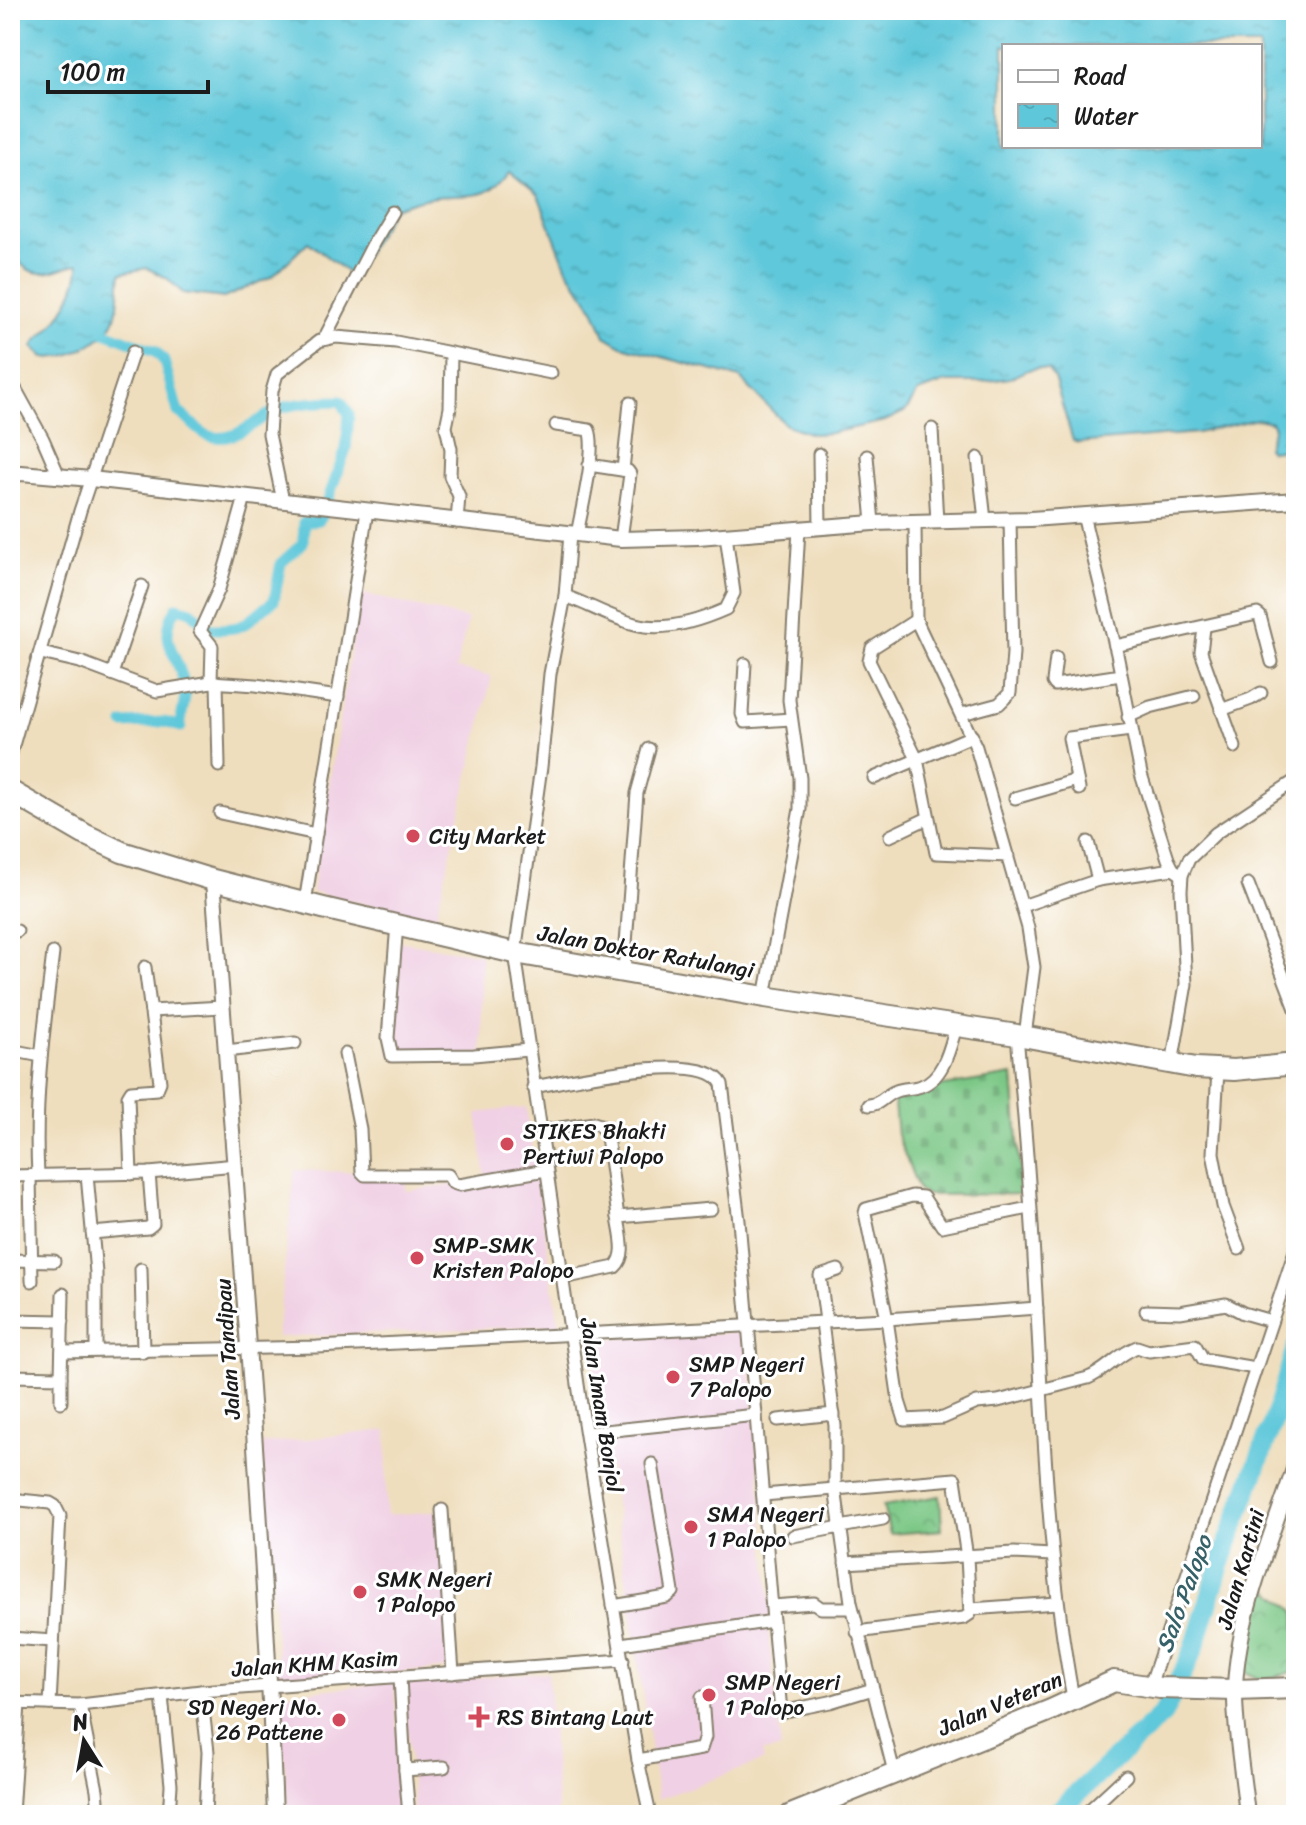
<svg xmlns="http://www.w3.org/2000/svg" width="1306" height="1825" font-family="Sriracha,sans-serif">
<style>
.built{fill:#f0d0e4}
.cemetery{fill:url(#cemetery-stones);stroke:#4c7251;stroke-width:2}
.park{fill:url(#park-crowns);stroke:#4c7251;stroke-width:2}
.water{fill:url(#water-ripples);stroke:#3d727b;stroke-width:2;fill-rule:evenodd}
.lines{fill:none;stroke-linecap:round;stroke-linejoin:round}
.canal{stroke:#5ec8da;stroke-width:11}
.river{stroke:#5ec8da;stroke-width:20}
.street-casing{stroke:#867d6c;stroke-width:15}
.secondary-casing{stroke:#867d6c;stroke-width:18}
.highway-casing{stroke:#867d6c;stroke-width:24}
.street{stroke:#fff;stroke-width:11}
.secondary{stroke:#fff;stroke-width:14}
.highway{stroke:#fff;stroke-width:20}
.poi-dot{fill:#d1495b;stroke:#fff;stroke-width:3}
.labels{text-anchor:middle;stroke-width:6;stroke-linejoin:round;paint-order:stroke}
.poi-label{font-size:22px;fill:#1c1c1c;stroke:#fff;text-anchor:start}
.street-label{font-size:22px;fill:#1c1c1c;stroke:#fff}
.water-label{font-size:24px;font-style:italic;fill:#366168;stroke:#fff}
</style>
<defs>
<pattern id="cemetery-stones" width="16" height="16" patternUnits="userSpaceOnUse" patternTransform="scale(2)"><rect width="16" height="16" fill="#7bc786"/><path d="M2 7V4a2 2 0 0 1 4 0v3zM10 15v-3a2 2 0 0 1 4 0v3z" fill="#6aaa73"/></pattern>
<pattern id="park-crowns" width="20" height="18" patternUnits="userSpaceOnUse" patternTransform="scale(2)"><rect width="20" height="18" fill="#7bc786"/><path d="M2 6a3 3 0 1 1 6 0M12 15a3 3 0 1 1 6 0" fill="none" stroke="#6aaa73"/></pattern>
<pattern id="water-ripples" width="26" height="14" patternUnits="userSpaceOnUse" patternTransform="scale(2)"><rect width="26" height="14" fill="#5ec8da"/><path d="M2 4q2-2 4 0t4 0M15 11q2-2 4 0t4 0" fill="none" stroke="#51abba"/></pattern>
</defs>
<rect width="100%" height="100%" fill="#fff"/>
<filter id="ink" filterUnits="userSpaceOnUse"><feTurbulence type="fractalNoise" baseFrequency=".0125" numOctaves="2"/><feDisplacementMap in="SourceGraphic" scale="16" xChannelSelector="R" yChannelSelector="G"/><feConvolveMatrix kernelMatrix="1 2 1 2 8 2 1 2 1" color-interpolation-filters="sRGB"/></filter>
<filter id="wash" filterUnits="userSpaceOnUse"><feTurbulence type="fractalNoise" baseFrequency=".006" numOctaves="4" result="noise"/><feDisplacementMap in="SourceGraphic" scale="32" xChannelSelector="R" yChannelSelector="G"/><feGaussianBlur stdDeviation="1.8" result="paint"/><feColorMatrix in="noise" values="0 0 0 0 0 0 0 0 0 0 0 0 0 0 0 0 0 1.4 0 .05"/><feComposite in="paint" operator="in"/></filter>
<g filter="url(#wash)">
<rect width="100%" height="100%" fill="#efdebd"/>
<g class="built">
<path d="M360,593L468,619L456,669L492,676L435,920L312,892Z"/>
<path d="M397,941L481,955L482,1054L389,1055Z"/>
<path d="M526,1107L559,1325L277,1337L295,1170L405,1174L406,1191L486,1181L477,1113Z"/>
<path d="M747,1332L772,1622L767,1623L781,1749L762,1752L764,1761L658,1799L605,1432L589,1340Z"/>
<path d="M387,1430L386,1515L442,1511L450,1668L279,1683L262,1444Z"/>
<path d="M548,1672L558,1815H414L404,1684Z"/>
<path d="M394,1683L403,1815H289L279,1694Z"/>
</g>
<path class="cemetery" d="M1013,1075L1022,1194L927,1195L919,1191L897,1135L893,1094Z"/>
<g class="park">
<path d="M940,1496L942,1530L890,1534L883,1506Z"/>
<path d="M1262,1584L1296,1612V1671L1263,1680L1245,1672L1243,1654Z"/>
</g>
<path class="water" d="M10,10H1296V448L1270,451L1267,448L1274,427L1271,422L1257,419L1197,433L1078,443L1073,441L1054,378L1048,370L1038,368L1028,370L1010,378L981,382H946L918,392L906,411L885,421L830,433L812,434L786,425L740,378L622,346L605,336L595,311L567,269L538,195L509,171C486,203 471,193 436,197C422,198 407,204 393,208L353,277L308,242L273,276L224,298L183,293L167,278L147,268L121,273C119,288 120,310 112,324C101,343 66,361 44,357L33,347C36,338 44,335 50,328C63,314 80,284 79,264C66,265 54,274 40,273C12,270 7,236 14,216L10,207ZM1004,46H1260V146H1004Z"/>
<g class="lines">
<path class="canal" d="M105,332L155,351L164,361L178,412C189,418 196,430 207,435C233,446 256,419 279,409C294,403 325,401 341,401L349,414L346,449L322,516L319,520L304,522L303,543L281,563L274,601C243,621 253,630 210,629L191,611L177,607C154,644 182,656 185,690C186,703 180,714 181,727L164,722L124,724"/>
<path class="river" d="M1054,1815L1163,1714L1194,1649L1220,1565L1276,1414L1296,1348"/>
</g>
</g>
<g filter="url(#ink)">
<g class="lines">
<g class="street-casing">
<g id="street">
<path d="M324,339L374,242L392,212"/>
<path d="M451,354L450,408L446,427L451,449L450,476L459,496L457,522"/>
<path d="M10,379L43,439L59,476"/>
<path d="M556,425L589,430C597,450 581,511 577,535"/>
<path d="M932,429L937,522"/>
<path d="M819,454L820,528"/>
<path d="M867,456L873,523"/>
<path d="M978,458L985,520"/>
<path d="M589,465L628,471L630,474L621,539"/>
<path d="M623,470L630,403"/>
<path d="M283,501L269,434L272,391L277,374L319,341L336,337L396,342L551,373"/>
<path d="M1083,515L1117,654L1141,774L1168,859L1173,869L1182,875"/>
<path d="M915,522L916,620"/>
<path d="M570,534L565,596C588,604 611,618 635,624C664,632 699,621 726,609L734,593L726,535"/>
<path d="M565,596L550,674L541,767L515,953L580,1398L638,1760L650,1815"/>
<path d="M1204,628L1201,652L1235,747"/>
<path d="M1115,646L1257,614L1260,616L1272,662"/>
<path d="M41,653L80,662L157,691L211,682L256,685L338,697"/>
<path d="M1056,658L1053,682L1055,685L1121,675"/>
<path d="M745,664L742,714L745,722L791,719"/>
<path d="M112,674L142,586"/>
<path d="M211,682L212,646L200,631L219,589L245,497"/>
<path d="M217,682L219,766"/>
<path d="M1221,710L1251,699L1261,693"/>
<path d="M962,714L999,704L1010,693L1013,653L1010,520"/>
<path d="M1128,717L1150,707L1194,696"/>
<path d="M10,756L80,511L133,352"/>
<path d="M874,778L972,736"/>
<path d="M1079,789L1069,738L1131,730"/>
<path d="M1015,798L1077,780"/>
<path d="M220,813L316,834"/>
<path d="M890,836L928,818"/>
<path d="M1008,856L936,853L917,759L869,661L872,648L916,620L976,747L1028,928L1034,967L1025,1036"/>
<path d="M1098,880L1173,869"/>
<path d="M1248,884L1296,1009"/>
<path d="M305,903L367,511"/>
<path d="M1022,906L1098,880L1088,842"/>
<path d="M397,924L388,1038L392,1056L474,1055L528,1050"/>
<path d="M10,929L17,931"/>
<path d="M624,971L637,793L649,749"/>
<path d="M765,997L800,809V778L789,700L799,529"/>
<path d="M151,1011L222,1007"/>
<path d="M1017,1035C1024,1115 1031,1196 1035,1276C1043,1418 1047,1559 1073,1698"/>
<path d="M10,1050L41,1056"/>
<path d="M226,1051L295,1043"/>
<path d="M345,1054L360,1129L362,1172L365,1175H448L453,1183L459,1185L546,1170"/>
<path d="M1172,1064L1186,984L1181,891L1182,875L1189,859L1216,833L1296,780"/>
<path d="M1218,1071L1213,1153L1223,1206L1239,1249"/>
<path d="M533,1087C567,1081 705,1049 722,1084L739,1221L756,1415L586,1433"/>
<path d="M869,1105C882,1104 884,1095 896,1091C904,1088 913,1089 921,1086C944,1078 950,1047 956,1027"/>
<path d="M540,1131L594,1123L600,1125L607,1137L618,1217L711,1209"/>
<path d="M131,1174L128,1096L131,1091L157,1089L160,1082L145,967"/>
<path d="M38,1175C34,1101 44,1027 53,953"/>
<path d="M87,1175L96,1273V1350"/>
<path d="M10,1176L149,1173L236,1165"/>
<path d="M30,1176L32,1281"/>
<path d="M1029,1208L942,1226L923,1197L912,1196L866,1209L865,1213L887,1319L899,1401L905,1420L943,1418L977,1403L998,1401L1088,1378C1106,1371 1118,1354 1137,1347L1149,1351L1195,1345L1203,1359L1255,1368"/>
<path d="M92,1233L148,1228L153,1224L149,1173"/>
<path d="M10,1260L54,1261"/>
<path d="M141,1269L143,1352"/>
<path d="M563,1278L615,1267C628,1255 620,1234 618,1217"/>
<path d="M1146,1311L1180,1312L1226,1304L1243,1313L1271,1321"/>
<path d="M10,1320L63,1321"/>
<path d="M826,1321L820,1276L838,1270"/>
<path d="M822,1322L835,1426V1488L851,1602L894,1772"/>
<path d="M62,1352L317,1347L887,1319L1037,1308"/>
<path d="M10,1376L61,1377L63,1294"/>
<path d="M61,1377V1402"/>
<path d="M778,1420L834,1414"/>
<path d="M763,1495L955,1479L967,1557L970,1614L964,1618L857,1632"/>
<path d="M10,1499L50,1503L55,1506L60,1516L50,1704"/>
<path d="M442,1510L453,1673"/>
<path d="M793,1536L883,1519"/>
<path d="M845,1563L1014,1553L1052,1555"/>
<path d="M613,1606L667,1597L673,1592L652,1464"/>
<path d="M772,1606L814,1603L821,1608H852"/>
<path d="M971,1609L1057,1603"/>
<path d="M773,1621L781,1712L830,1702L873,1689"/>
<path d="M10,1638L53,1641"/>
<path d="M621,1644L773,1621L756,1415"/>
<path d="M400,1677L405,1770L444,1767"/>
<path d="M1150,1686L1296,1248"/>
<path d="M201,1691L208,1752L205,1815"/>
<path d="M162,1696L171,1785L169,1815"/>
<path d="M10,1703L80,1705L201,1691L623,1660"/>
<path d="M80,1705L97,1790L98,1801L93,1815"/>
<path d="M638,1760L701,1749L705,1737L702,1697"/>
<path d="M405,1770L409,1815"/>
<path d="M12,1815L19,1703"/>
<path d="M1084,1815L1126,1776"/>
</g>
</g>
<g class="secondary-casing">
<g id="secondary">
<path d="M10,475L21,473L91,479L621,539L698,537L873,523L1031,519L1296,500"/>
<path d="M213,880C236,1192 263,1503 275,1815"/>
<path d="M1247,1815C1243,1774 1234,1727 1235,1687C1238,1613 1273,1533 1296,1463"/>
</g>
</g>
<g class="highway-casing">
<g id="highway">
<path d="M10,791L84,834L122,852L213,880L323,908L515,953L765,997L1017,1035L1196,1068L1234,1070L1296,1064"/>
<path d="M791,1815L1051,1710L1114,1681L1160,1688L1235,1690L1296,1688"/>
</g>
</g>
<use href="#street" class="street"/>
<use href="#secondary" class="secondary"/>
<use href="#highway" class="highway"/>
</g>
</g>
<g class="poi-dot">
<circle cx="413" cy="836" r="8"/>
<circle cx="507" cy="1144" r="8"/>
<circle cx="417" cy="1258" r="8"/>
<circle cx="673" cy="1377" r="8"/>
<circle cx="691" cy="1527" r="8"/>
<circle cx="360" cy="1592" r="8"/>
<circle cx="709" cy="1695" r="8"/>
<path d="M475 1705h8v8h8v8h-8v8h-8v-8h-8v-8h8z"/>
<circle cx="339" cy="1720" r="8"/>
</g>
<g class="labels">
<g class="poi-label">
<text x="429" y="844">City Market</text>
<text x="523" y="1139">STIKES Bhakti<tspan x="523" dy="25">Pertiwi Palopo</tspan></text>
<text x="433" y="1253">SMP-SMK<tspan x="433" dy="25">Kristen Palopo</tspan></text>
<text x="689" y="1372">SMP Negeri<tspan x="689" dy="25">7 Palopo</tspan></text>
<text x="707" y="1522">SMA Negeri<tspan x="707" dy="25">1 Palopo</tspan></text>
<text x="376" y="1587">SMK Negeri<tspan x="376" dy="25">1 Palopo</tspan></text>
<text x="725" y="1690">SMP Negeri<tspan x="725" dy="25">1 Palopo</tspan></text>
<text x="323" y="1715" text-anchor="end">SD Negeri No.<tspan x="323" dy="25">26 Pattene</tspan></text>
<text x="497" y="1725">RS Bintang Laut</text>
</g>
<g class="street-label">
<text transform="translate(646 951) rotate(10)" y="8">Jalan Doktor Ratulangi</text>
<text transform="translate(227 1349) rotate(-94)" y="8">Jalan Tandipau</text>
<text transform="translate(602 1405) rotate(81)" y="8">Jalan Imam Bonjol</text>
<text transform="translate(1240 1569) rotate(-74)" y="8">Jalan Kartini</text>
<text transform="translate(315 1663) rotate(-4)" y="8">Jalan KHM Kasim</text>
<text transform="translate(1000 1703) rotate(-23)" y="8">Jalan Veteran</text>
</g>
<g class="water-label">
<text transform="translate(1184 1594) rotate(-70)" y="8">Salo Palopo</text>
</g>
</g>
<rect width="1306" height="1825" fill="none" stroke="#fff" stroke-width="40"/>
<rect x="1002" y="44" width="260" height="104" fill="#ffffff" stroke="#a4a4a4" stroke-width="2"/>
<rect x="1018" y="70" width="40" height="12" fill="#ffffff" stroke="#a4a4a4" stroke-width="2"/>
<text x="1074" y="84" font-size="24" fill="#1c1c1c">Road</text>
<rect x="1018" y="104" width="40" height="24" fill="url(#water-ripples)" stroke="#a4a4a4" stroke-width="2"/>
<text x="1074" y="124" font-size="24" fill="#1c1c1c">Water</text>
<g transform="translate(84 1741) rotate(349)" stroke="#ffffff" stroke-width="6" paint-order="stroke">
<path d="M0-6L14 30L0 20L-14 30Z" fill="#1c1c1c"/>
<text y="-12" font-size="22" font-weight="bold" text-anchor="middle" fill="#1c1c1c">N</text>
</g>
<path d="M48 80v12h160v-12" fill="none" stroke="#1c1c1c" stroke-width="4"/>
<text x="60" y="80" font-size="24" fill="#1c1c1c" stroke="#ffffff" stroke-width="6" paint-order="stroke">100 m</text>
</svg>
